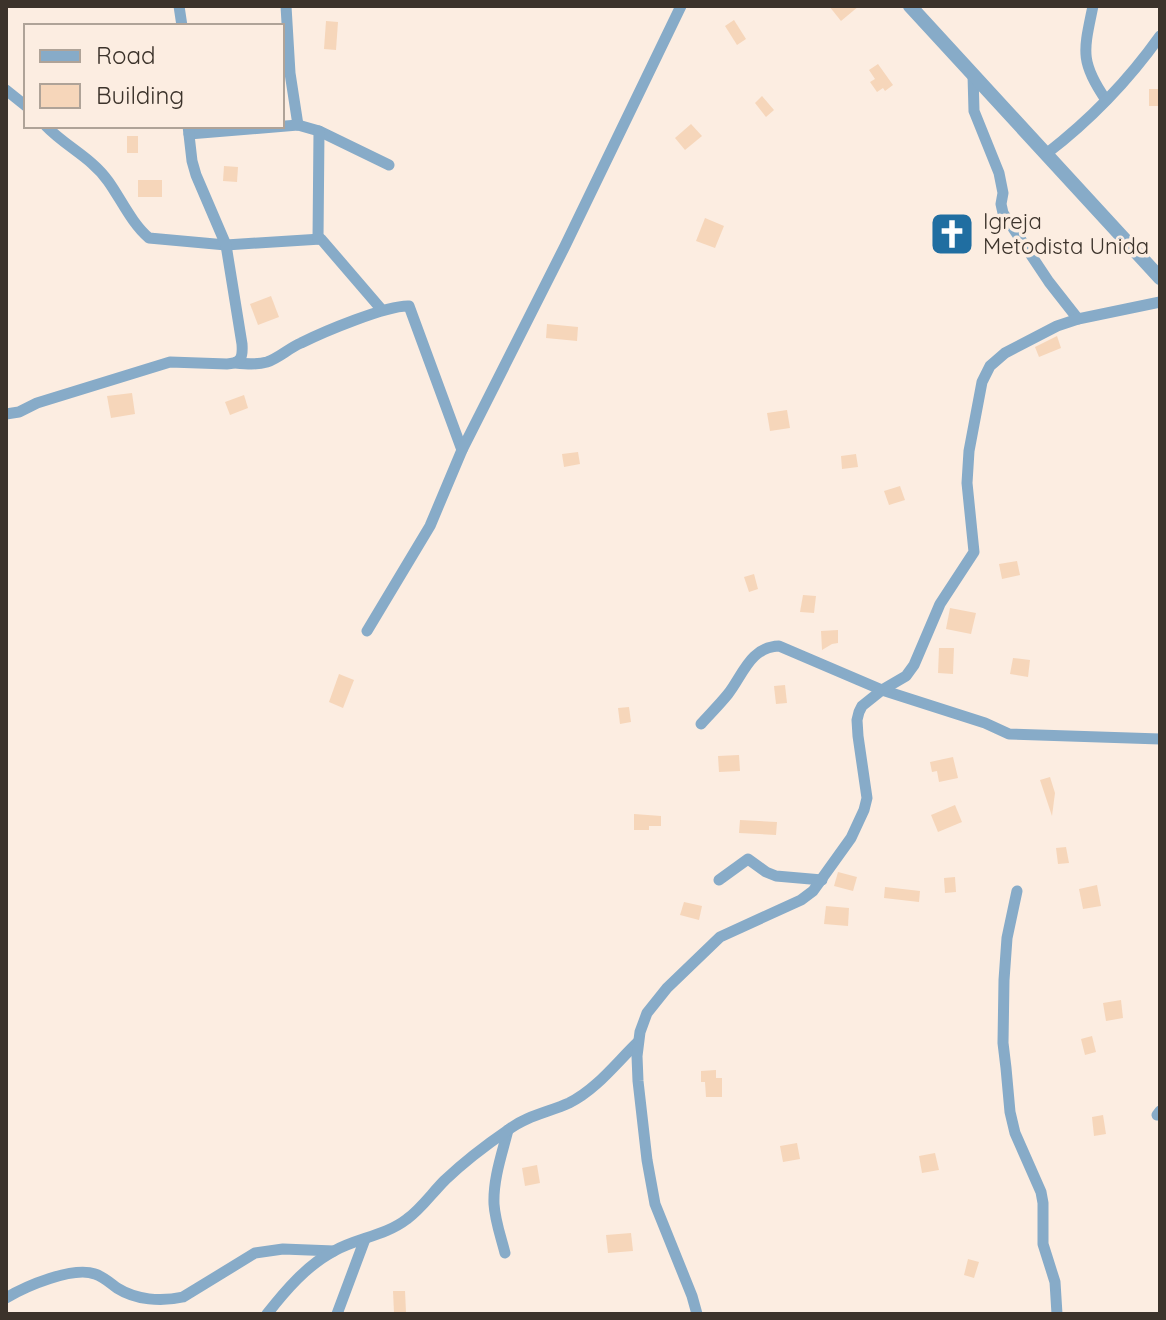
<svg xmlns="http://www.w3.org/2000/svg" width="1166" height="1320" font-family="Quicksand,sans-serif">
<style>
.building{fill:#f6d6ba}
.lines{fill:none;stroke-linecap:round;stroke-linejoin:round}
.minor{stroke:#87abc8;stroke-width:11}
.tertiary{stroke:#87abc8;stroke-width:14}
.labels{text-anchor:middle;stroke-width:7;stroke-linejoin:round;paint-order:stroke}
.poi-label{font-size:22px;fill:#3c332b;stroke:#fcede1;text-anchor:start}
</style>
<rect width="100%" height="100%" fill="#fcede1"/>
<g class="building">
<path d="M829,6H859L841,21Z"/>
<path d="M734,20L746,39L737,45L725,26Z"/>
<path d="M326,21L338,22L336,50L324,49Z"/>
<path d="M878,64L893,85L885,91L883,88L877,92L870,82L875,79L869,70Z"/>
<rect x="1149" y="89" width="11" height="17"/>
<path d="M762,96L774,110L766,117L755,103Z"/>
<path d="M691,124L702,136L685,150L675,138Z"/>
<rect x="127" y="136" width="11" height="17"/>
<path d="M224,166L238,167L237,182L223,181Z"/>
<rect x="138" y="180" width="24" height="17"/>
<path d="M705,218L724,226L715,248L696,241Z"/>
<path d="M963,219L973,236L941,256L930,239Z"/>
<path d="M271,296L279,317L258,325L250,304Z"/>
<path d="M547,324L578,327L577,341L546,338Z"/>
<path d="M1057,336L1061,348L1039,357L1035,347Z"/>
<path d="M132,393L135,414L111,418L107,396Z"/>
<path d="M244,395L248,408L230,415L225,402Z"/>
<path d="M787,410L790,428L770,431L767,413Z"/>
<path d="M578,452L580,464L564,467L562,454Z"/>
<path d="M856,454L858,467L842,469L841,456Z"/>
<path d="M900,486L905,500L889,505L884,491Z"/>
<path d="M1017,561L1020,575L1002,579L999,564Z"/>
<path d="M754,574L758,589L749,592L744,577Z"/>
<path d="M803,595L816,596L814,613L800,612Z"/>
<path d="M950,608L976,613L971,634L946,629Z"/>
<path d="M838,630V643L832,644L822,650L821,631Z"/>
<path d="M939,648H954L953,674L938,673Z"/>
<path d="M1013,658L1030,660L1028,677L1010,674Z"/>
<path d="M339,674L354,680L343,708L329,702Z"/>
<path d="M785,685L787,703L776,704L774,686Z"/>
<path d="M629,707L631,722L620,724L618,708Z"/>
<path d="M739,755L740,771L719,772L718,756Z"/>
<path d="M953,757L958,778L939,782L937,771L932,772L930,762Z"/>
<path d="M1050,777L1055,793L1052,816L1040,780Z"/>
<path d="M955,805L962,822L938,832L931,815Z"/>
<path d="M634,814L661,816V826H649V830H634Z"/>
<path d="M740,820L777,822L776,835L739,833Z"/>
<path d="M1066,847L1069,863L1058,864L1056,848Z"/>
<path d="M838,872L857,877L853,891L834,886Z"/>
<path d="M955,877L956,892L945,893L944,878Z"/>
<path d="M1097,885L1101,906L1083,909L1079,889Z"/>
<path d="M885,887L920,891L919,902L884,898Z"/>
<path d="M684,902L702,906L699,920L680,915Z"/>
<path d="M826,906L849,908L848,926L824,924Z"/>
<path d="M1121,1000L1123,1018L1106,1021L1103,1003Z"/>
<path d="M1092,1036L1096,1052L1085,1055L1081,1039Z"/>
<path d="M716,1070V1078H722V1097H706L705,1082H701V1071Z"/>
<path d="M1103,1115L1106,1134L1094,1136L1092,1117Z"/>
<path d="M797,1143L800,1159L783,1162L780,1146Z"/>
<path d="M935,1153L939,1170L922,1173L919,1156Z"/>
<path d="M537,1165L540,1183L525,1186L522,1168Z"/>
<path d="M631,1233L633,1251L608,1253L606,1235Z"/>
<path d="M968,1259L979,1262L974,1278L964,1275Z"/>
<path d="M393,1291H405L406,1312L394,1313Z"/>
</g>
<g class="lines">
<g class="minor">
<path d="M179,6L182,26"/>
<path d="M286,6L290,73L298,125"/>
<path d="M1093,6C1084,50 1079,61 1106,100"/>
<path d="M973,75L974,111L999,173L1003,193L1001,204L1003,213L1049,282L1078,319"/>
<path d="M6,90L26,106"/>
<path d="M46,126C65,146 92,158 108,181C121,199 132,224 149,238L226,245L321,239L382,310"/>
<path d="M189,134L298,125L319,131L389,165"/>
<path d="M1046,154C1089,121 1128,81 1160,36"/>
<path d="M318,239L319,131"/>
<path d="M235,363C246,364 257,365 267,362C279,358 289,348 301,343C323,332 387,305 409,306L462,450"/>
<path d="M6,414L19,412L37,403L170,362L227,364C241,363 243,358 242,344L226,245L196,175L192,161L188,126"/>
<path d="M367,631L430,526L462,450L565,246L681,6"/>
<path d="M701,724C710,714 720,704 728,694C743,675 750,647 779,646L882,690L985,723L1009,734L1160,739"/>
<path d="M719,880L748,859L766,872L776,876L822,880"/>
<path d="M1017,891L1007,938L1004,980L1003,1043L1006,1068L1010,1112L1015,1133L1041,1192L1043,1203V1244L1055,1282L1057,1314"/>
<path d="M1157,1115L1160,1111"/>
<path d="M505,1253C501,1237 495,1221 494,1204C493,1179 502,1154 508,1130"/>
<path d="M6,1298C26,1286 73,1266 95,1274C104,1277 110,1283 117,1288C136,1300 161,1302 183,1297L255,1253L283,1249L334,1251"/>
<path d="M267,1314C285,1291 307,1265 334,1251C357,1238 385,1236 407,1219C421,1209 432,1193 445,1180C464,1162 486,1145 508,1130C526,1116 549,1112 569,1103C596,1090 617,1062 638,1042"/>
<path d="M337,1314L365,1239"/>
<path d="M697,1314L692,1296L655,1204L647,1160L638,1081L637,1056L640,1032L647,1013L667,988L720,937L801,900L813,891L851,838L864,810L867,798L858,736L857,720L859,712L862,706L882,690L906,676L914,665L940,604L974,552L967,483L969,451L982,382L990,366L1005,353L1057,326L1078,319L1160,302"/>
</g>
<path class="tertiary" d="M910,6L1160,278"/>
</g>
<defs>
<g id="church-square" transform="scale(2.3)"><rect x="-9" y="-9" width="18" height="18" rx="4" fill="#206ea1" stroke="#fcede1"/><path d="M-1.2-6h2.4v3.5h3.3v2.4h-3.3V6h-2.4V-.1h-3.3v-2.4h3.3Z" fill="#fff"/></g>
</defs>
<g fill-rule="evenodd">
<use href="#church-square" x="952" y="234"/>
</g>
<g class="labels">
<g class="poi-label">
<text x="983" y="229">Igreja<tspan x="983" dy="25">Metodista Unida</tspan></text>
</g>
</g>
<rect width="1166" height="1320" fill="none" stroke="#3c332b" stroke-width="16"/>
<rect x="24" y="24" width="260" height="104" fill="#fcede1" stroke="#afa398" stroke-width="2"/>
<rect x="40" y="50" width="40" height="12" fill="#87abc8" stroke="#afa398" stroke-width="2"/>
<text x="96" y="64" font-size="24" fill="#3c332b">Road</text>
<rect x="40" y="84" width="40" height="24" fill="#f6d6ba" stroke="#afa398" stroke-width="2"/>
<text x="96" y="104" font-size="24" fill="#3c332b">Building</text>
</svg>
